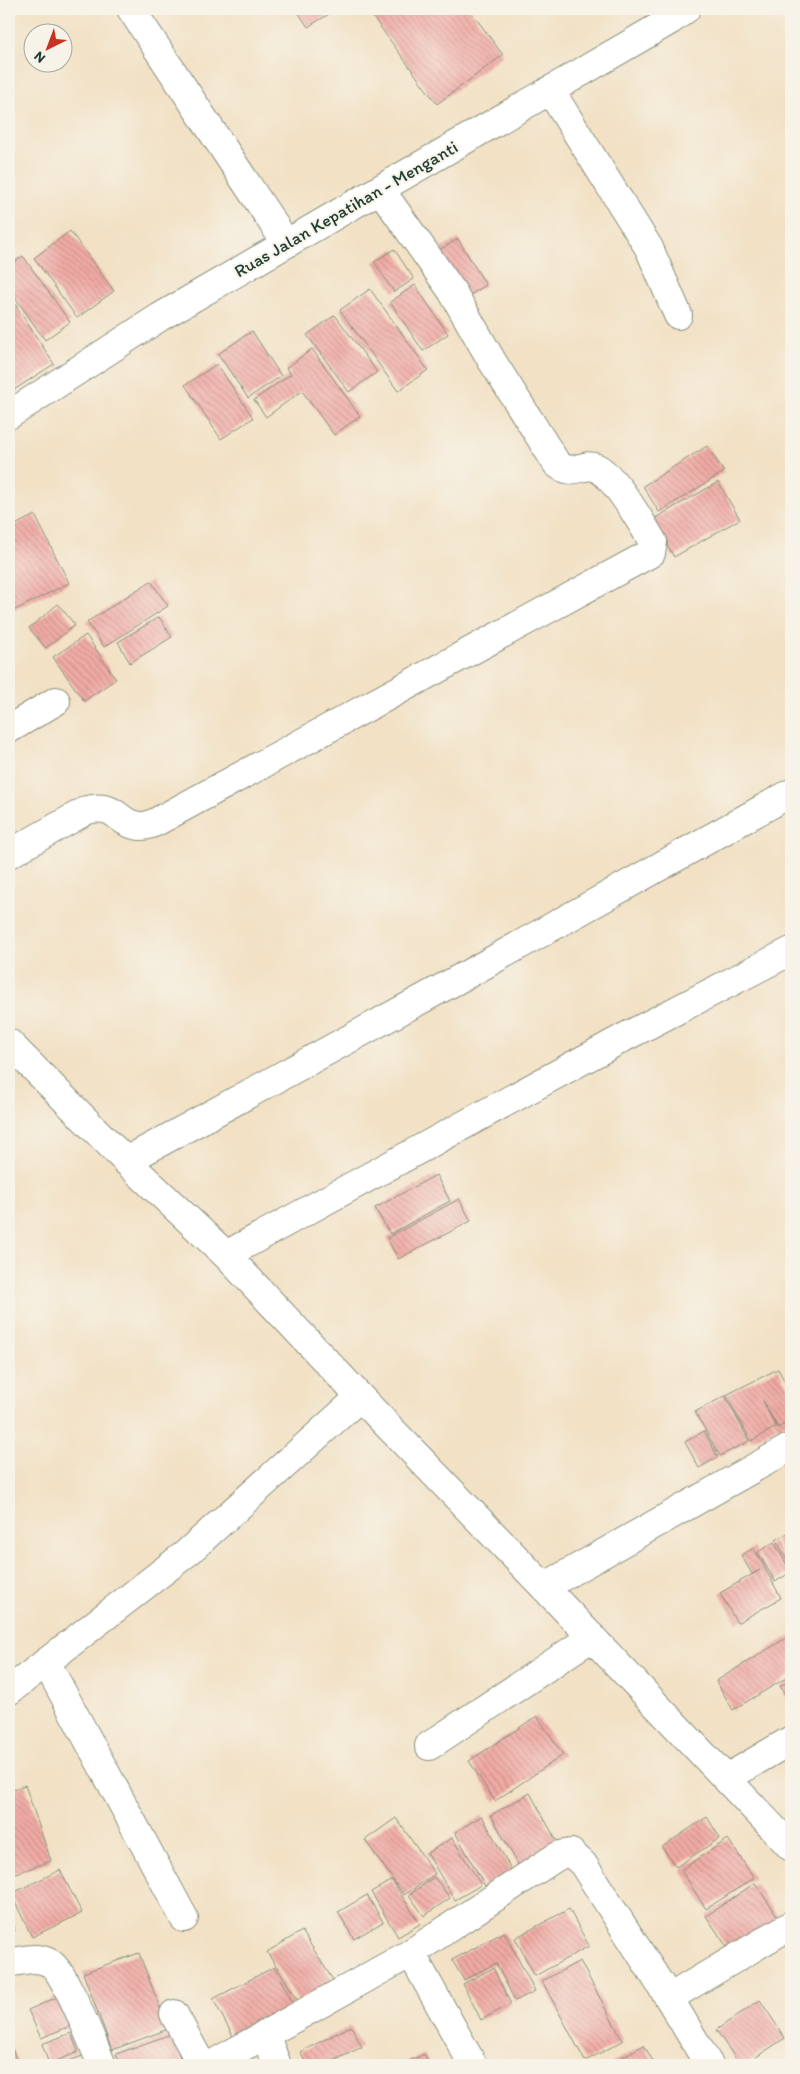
<svg xmlns="http://www.w3.org/2000/svg" width="800" height="2074" font-family="Itim,sans-serif">
<style>
.building{fill:url(#building-back-hatch)}
.lines{fill:none;stroke-linecap:round;stroke-linejoin:round}
.minor-casing{stroke:#888f7c;stroke-width:30}
.major-casing{stroke:#888f7c;stroke-width:30}
.minor{stroke:#fff;stroke-width:28}
.major{stroke:#fff;stroke-width:28}
.labels{text-anchor:middle;stroke-width:4;stroke-linejoin:round;paint-order:stroke}
.street-label{font-size:18px;fill:#1f3d34;stroke:#f7f3e8}
</style>
<defs>
<pattern id="building-back-hatch" width="6" height="6" patternUnits="userSpaceOnUse" patternTransform="scale(1.25)"><rect width="6" height="6" fill="#f2aba5"/><path d="M-1 5l2 2M0 0l6 6M5-1l2 2" fill="none" stroke="#c38c87"/></pattern>
</defs>
<rect width="100%" height="100%" fill="#f7f3e8"/>
<filter id="ink" filterUnits="userSpaceOnUse"><feTurbulence type="fractalNoise" baseFrequency=".02" numOctaves="2"/><feDisplacementMap in="SourceGraphic" scale="10" xChannelSelector="R" yChannelSelector="G"/><feConvolveMatrix kernelMatrix="1 2 1 2 8 2 1 2 1" color-interpolation-filters="sRGB"/></filter>
<filter id="wash" filterUnits="userSpaceOnUse"><feTurbulence type="fractalNoise" baseFrequency=".0096" numOctaves="4" result="noise"/><feDisplacementMap in="SourceGraphic" scale="20" xChannelSelector="R" yChannelSelector="G"/><feGaussianBlur stdDeviation="1.12" result="paint"/><feColorMatrix in="noise" values="0 0 0 0 0 0 0 0 0 0 0 0 0 0 0 0 0 1.4 0 .05"/><feComposite in="paint" operator="in"/></filter>
<g filter="url(#wash)">
<rect width="100%" height="100%" fill="#f2e1c5"/>
<g id="blocks">
<g class="building">
<path d="M296,9H337L308,27Z"/>
<path d="M367,9H469L503,55L437,104Z"/>
<path d="M70,231L114,291L77,318L34,258Z"/>
<path d="M458,239L486,285L462,300L434,253Z"/>
<path d="M394,249L414,279L394,292L374,262Z"/>
<path d="M23,256L70,322L45,340L9,289V266Z"/>
<path d="M415,285L448,334L423,351L390,302Z"/>
<path d="M370,289L428,370L398,391L340,310Z"/>
<path d="M9,295L54,364L9,393Z"/>
<path d="M335,315L377,372L349,392L307,335Z"/>
<path d="M252,331L281,376L248,398L218,354Z"/>
<path d="M312,349L360,416L334,435L302,391L266,417L254,400L291,374L286,368Z"/>
<path d="M217,364L253,418L221,439L185,385Z"/>
<path d="M707,446L724,472L659,512L643,486Z"/>
<path d="M718,482L740,519L674,557L652,520Z"/>
<path d="M35,515L69,583L9,613V528Z"/>
<path d="M151,581L168,606L104,647L87,622Z"/>
<path d="M58,604L75,625L46,648L29,628Z"/>
<path d="M159,617L172,637L130,663L118,642Z"/>
<path d="M86,635L116,679L84,701L53,657Z"/>
<path d="M436,1175L450,1201L390,1234L375,1208Z"/>
<path d="M459,1199L471,1221L398,1259L387,1238Z"/>
<path d="M778,1369L791,1393V1420L778,1428L763,1401L776,1427L751,1441L726,1395Z"/>
<path d="M725,1396L749,1441L720,1456L695,1412Z"/>
<path d="M704,1431L718,1457L699,1468L685,1442Z"/>
<path d="M791,1531V1567L776,1540Z"/>
<path d="M774,1542L791,1572L775,1582L758,1552Z"/>
<path d="M754,1548L781,1598L737,1623L720,1593L760,1570L752,1574L741,1555Z"/>
<path d="M791,1635V1675L733,1710L716,1681Z"/>
<path d="M791,1680V1705L780,1686Z"/>
<path d="M537,1716L563,1755L495,1801L469,1761Z"/>
<path d="M25,1785L51,1861L11,1875L9,1869V1791Z"/>
<path d="M530,1793L561,1849L521,1870L491,1815Z"/>
<path d="M482,1816L512,1871L485,1886L455,1832Z"/>
<path d="M707,1817L720,1838L676,1867L662,1847Z"/>
<path d="M396,1818L435,1874L404,1895L365,1840Z"/>
<path d="M452,1838L481,1885L455,1900L427,1853Z"/>
<path d="M728,1839L754,1878L706,1909L681,1870Z"/>
<path d="M60,1870L82,1913L32,1937L11,1894Z"/>
<path d="M434,1877L450,1898L424,1916L409,1895Z"/>
<path d="M392,1880L420,1924L398,1937L371,1892Z"/>
<path d="M755,1883L782,1923L733,1956L706,1916Z"/>
<path d="M367,1895L383,1922L354,1939L338,1912Z"/>
<path d="M569,1909L589,1946L535,1976L515,1938Z"/>
<path d="M9,1917L15,1931L9,1934Z"/>
<path d="M302,1931L338,1988L304,2010L267,1952Z"/>
<path d="M504,1932L535,1991L515,2001L496,1963L464,1980L452,1960Z"/>
<path d="M139,1953L168,2029L112,2050L83,1973Z"/>
<path d="M580,1961L623,2041L585,2061L542,1981Z"/>
<path d="M274,1967L294,2005L234,2038L213,1999Z"/>
<path d="M493,1968L511,2004L481,2020L463,1984Z"/>
<path d="M62,1995L75,2024L41,2038L28,2010Z"/>
<path d="M760,2000L785,2038L744,2065H740L716,2030Z"/>
<path d="M351,2026L362,2047L325,2065H307L300,2052Z"/>
<path d="M71,2033L78,2052L49,2064L42,2044Z"/>
<path d="M171,2034L183,2065H121L116,2054Z"/>
<path d="M9,2042L18,2063L13,2065H9Z"/>
<path d="M644,2045L655,2065H613L611,2063Z"/>
<path d="M88,2054L92,2065H58Z"/>
<path d="M424,2054L430,2065H400Z"/>
</g>
</g>
</g>
<g filter="url(#ink)">
<use href="#blocks" fill-opacity="0" stroke="#888f7c" stroke-width="1"/>
<g class="lines">
<g class="minor-casing">
<g id="minor">
<path d="M131,9L286,243"/>
<path d="M550,90L649,248L678,315"/>
<path d="M9,729L56,701"/>
<path d="M9,854L87,810C119,803 116,824 140,826C145,827 151,824 156,822L651,553L653,542C641,522 616,478 597,468C582,461 575,478 557,464L492,361L452,291L380,189"/>
<path d="M9,1043L126,1161L226,1255L360,1397L544,1587L791,1847"/>
<path d="M126,1161L475,970L791,793"/>
<path d="M226,1255L625,1037L791,951"/>
<path d="M544,1587L791,1447"/>
<path d="M46,1662L184,1918"/>
<path d="M9,1691L188,1552L360,1397"/>
<path d="M429,1746L592,1637"/>
<path d="M727,1778L791,1740"/>
<path d="M411,1953L473,2065"/>
<path d="M9,1963C23,1960 36,1956 50,1963C64,1969 94,2047 102,2065"/>
<path d="M174,2014L200,2062L207,2065L216,2062L411,1953L553,1859L560,1855L571,1853L583,1864L669,1998"/>
<path d="M265,2034L277,2065"/>
<path d="M709,2065L669,1998L791,1925"/>
</g>
</g>
<g class="major-casing">
<path id="major" d="M9,415L160,317L671,20L686,9"/>
</g>
<use href="#minor" class="minor"/>
<use href="#major" class="major"/>
</g>
</g>
<g class="labels">
<g class="street-label">
<text transform="translate(346 209) rotate(-30)" y="6">Ruas Jalan Kepatihan - Menganti</text>
</g>
</g>
<rect width="800" height="2074" fill="none" stroke="#f7f3e8" stroke-width="30"/>
<g transform="translate(48 48) rotate(222)"><circle r="24" fill="#f7f3e8" stroke="#a1aaa0"/>
<path d="M0-4L9 19L0 12L-9 19Z" fill="#c8321e"/>
<text y="-8" font-size="14" font-weight="bold" text-anchor="middle" fill="#1f3d34">N</text>
</g>
</svg>
